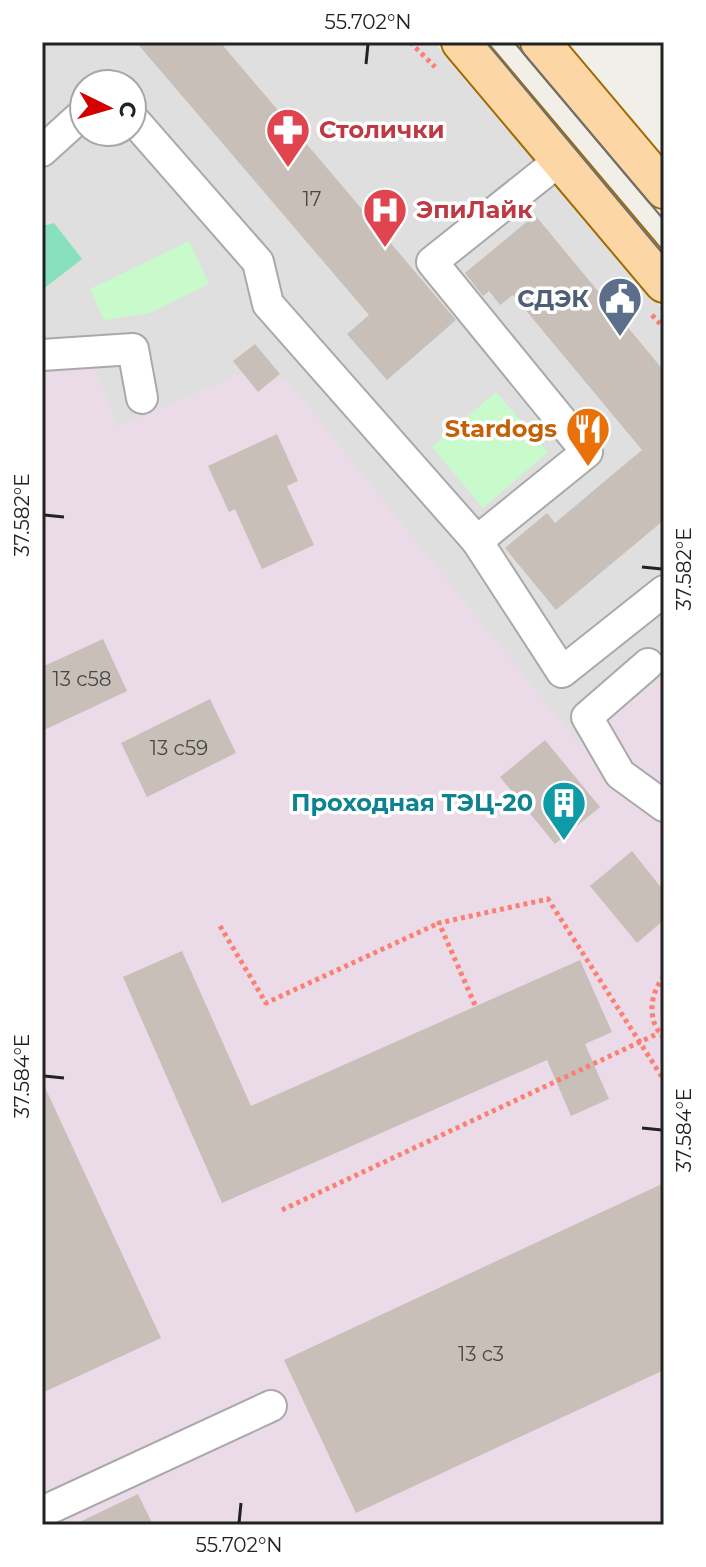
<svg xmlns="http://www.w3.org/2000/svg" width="706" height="1567" font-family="Montserrat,sans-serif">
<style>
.residential{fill:#e0dfdf;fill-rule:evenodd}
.industrial{fill:#ebdbe8}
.park{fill:#c8facc}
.pitch{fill:#88e0be}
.building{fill:#c7bfb8}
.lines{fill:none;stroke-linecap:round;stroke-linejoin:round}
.minor-casing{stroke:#a9a9a9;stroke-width:34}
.major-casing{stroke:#a06b00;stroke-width:42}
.path{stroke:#fa8072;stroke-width:5;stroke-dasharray:4 4;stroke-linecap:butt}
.minor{stroke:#fff;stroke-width:30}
.major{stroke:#fcd6a4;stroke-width:38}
.tram{stroke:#707070;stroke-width:2}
.ticks{fill:none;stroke:#222;stroke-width:3}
.labels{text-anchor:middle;stroke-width:7;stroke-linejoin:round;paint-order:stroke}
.number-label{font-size:20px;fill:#4b4948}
.health-label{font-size:24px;font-weight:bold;fill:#be3a42;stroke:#fff;text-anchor:start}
.service-label{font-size:24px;font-weight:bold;fill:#4e5e75;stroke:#fff;text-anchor:end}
.food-label{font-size:24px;font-weight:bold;fill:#c56008;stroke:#fff;text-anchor:end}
.culture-label{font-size:24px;font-weight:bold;fill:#0d838f;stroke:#fff;text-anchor:end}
.neatline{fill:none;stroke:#222;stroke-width:3}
.ticks-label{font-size:20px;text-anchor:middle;fill:#222}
</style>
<rect width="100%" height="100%" fill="#f2efe9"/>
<path class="residential" d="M42,42H434L664,311V676L579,744L240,375L117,428L93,365L42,363ZM84,84H132V132H84Z"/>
<path class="industrial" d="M42,363L93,365L117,427L240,375L285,378L579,744L664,676V1525H42Z"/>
<g class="park">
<path d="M189,241L209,284L149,313L104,320L90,289Z"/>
<path d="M496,392L548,452L483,508L432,447Z"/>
</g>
<path class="pitch" d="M54,223L82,259L42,290V226Z"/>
<g class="building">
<path d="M136,42H220L456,320L387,380L347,334L369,315Z"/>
<path d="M535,215L664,371V520L556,610L505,548L547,513L555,523L642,450L513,295L500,305L489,291L483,296L465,273Z"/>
<path d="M255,344L280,374L258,392L233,361Z"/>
<path d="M277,434L298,481L287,486L314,545L262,569L235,509L229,512L208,466Z"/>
<path d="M103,639L127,691L42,731V667Z"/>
<path d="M210,699L236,753L147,797L121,743Z"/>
<path d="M545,740L600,807L555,844L500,777Z"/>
<path d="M632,851L664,891V920L637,943L590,886Z"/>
<path d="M182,951L251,1106L580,960L612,1032L585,1044L609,1099L571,1116L547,1060L222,1203L123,977Z"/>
<path d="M42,1081L161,1338L42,1393Z"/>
<path d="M664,1183V1370L356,1513L284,1360Z"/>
<path d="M138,1494L153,1525H73Z"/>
</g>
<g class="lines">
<g class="minor-casing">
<g id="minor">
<path d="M132,118L258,262L268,304L477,541"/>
<path d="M42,151L84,113"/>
<path d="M560,160L432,262L587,452L477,541L562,672L664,591"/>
<path d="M42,355L133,349L142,398"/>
<path d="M648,664L587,717L620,774L664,806"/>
<path d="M42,1512L271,1406"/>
</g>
</g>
<g class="major-casing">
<g id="major">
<path d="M461,42L664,283"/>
<path d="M540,42L664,189"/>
</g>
</g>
<g class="path">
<path d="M410,42L435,67"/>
<path d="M652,315L664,328"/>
<path d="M220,926L266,1003L439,923"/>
<path d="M664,976C650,994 646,1020 664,1038"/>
<path d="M475,1005L439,923L548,899L664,1080"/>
<path d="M282,1210L659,1033"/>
</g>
<use href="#minor" class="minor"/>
<use href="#major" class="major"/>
<g class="tram">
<path d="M486,42L664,255"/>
<path d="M514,42L664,220"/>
</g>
</g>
<path class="ticks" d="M366,64L368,44M44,515L64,517M642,567L662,569M44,1076L64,1078M642,1128L662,1130M239,1523L241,1503"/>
<defs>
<g id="pharmacy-pin" transform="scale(2.3)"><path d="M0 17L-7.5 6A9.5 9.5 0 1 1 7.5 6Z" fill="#e0444e" stroke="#fff"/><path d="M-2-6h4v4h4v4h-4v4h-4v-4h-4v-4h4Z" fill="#fff"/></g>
<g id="hospital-pin" transform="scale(2.3)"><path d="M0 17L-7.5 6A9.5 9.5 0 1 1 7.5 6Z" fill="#e0444e" stroke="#fff"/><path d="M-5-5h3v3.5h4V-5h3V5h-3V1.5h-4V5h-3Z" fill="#fff"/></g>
<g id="civic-pin" transform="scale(2.3)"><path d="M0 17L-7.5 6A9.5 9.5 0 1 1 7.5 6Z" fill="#5c6f8a" stroke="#fff"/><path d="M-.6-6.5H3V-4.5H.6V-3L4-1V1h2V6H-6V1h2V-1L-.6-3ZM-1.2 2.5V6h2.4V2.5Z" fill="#fff"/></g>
<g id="restaurant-pin" transform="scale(2.3)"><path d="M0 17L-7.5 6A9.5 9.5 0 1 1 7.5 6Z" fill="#e8710a" stroke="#fff"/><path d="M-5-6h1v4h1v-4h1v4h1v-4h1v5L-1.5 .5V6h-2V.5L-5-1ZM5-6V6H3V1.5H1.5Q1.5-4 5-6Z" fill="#fff"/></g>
<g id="building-pin" transform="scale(2.3)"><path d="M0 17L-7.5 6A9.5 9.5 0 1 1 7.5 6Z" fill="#0f9aa8" stroke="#fff"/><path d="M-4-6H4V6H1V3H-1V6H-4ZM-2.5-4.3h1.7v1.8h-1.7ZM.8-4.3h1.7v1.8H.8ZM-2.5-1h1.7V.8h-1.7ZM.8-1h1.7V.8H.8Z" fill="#fff"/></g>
</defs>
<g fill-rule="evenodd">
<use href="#pharmacy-pin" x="288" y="130"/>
<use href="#hospital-pin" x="385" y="210"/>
<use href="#civic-pin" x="620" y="299"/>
<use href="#restaurant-pin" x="588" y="429"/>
<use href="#building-pin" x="564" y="803"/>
</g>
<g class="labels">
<g class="number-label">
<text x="312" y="206">17</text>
<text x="82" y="686">13 с58</text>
<text x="179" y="755">13 с59</text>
<text x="481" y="1361">13 с3</text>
</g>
<g class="health-label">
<text x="319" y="138">Столички</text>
<text x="416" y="218">ЭпиЛайк</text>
</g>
<g class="service-label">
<text x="589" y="307">СДЭК</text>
</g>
<g class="food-label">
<text x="557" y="437">Stardogs</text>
</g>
<g class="culture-label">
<text x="533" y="811">Проходная ТЭЦ-20</text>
</g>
</g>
<rect width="706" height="1567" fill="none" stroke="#ffffff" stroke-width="88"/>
<g transform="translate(108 108) rotate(95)"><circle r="38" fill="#ffffff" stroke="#a7a7a7" stroke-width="2"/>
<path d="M0-6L14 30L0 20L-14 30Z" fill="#d40000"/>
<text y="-12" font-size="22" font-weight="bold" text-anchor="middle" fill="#222222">С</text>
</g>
<rect x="44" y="44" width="618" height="1479" class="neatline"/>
<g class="ticks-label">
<text x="368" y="29">55.702°N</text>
<text transform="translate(22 515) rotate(-90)" y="7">37.582°E</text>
<text transform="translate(684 569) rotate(-90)" y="7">37.582°E</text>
<text transform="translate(22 1076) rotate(-90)" y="7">37.584°E</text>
<text transform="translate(684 1130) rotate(-90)" y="7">37.584°E</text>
<text x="239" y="1552">55.702°N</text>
</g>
</svg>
